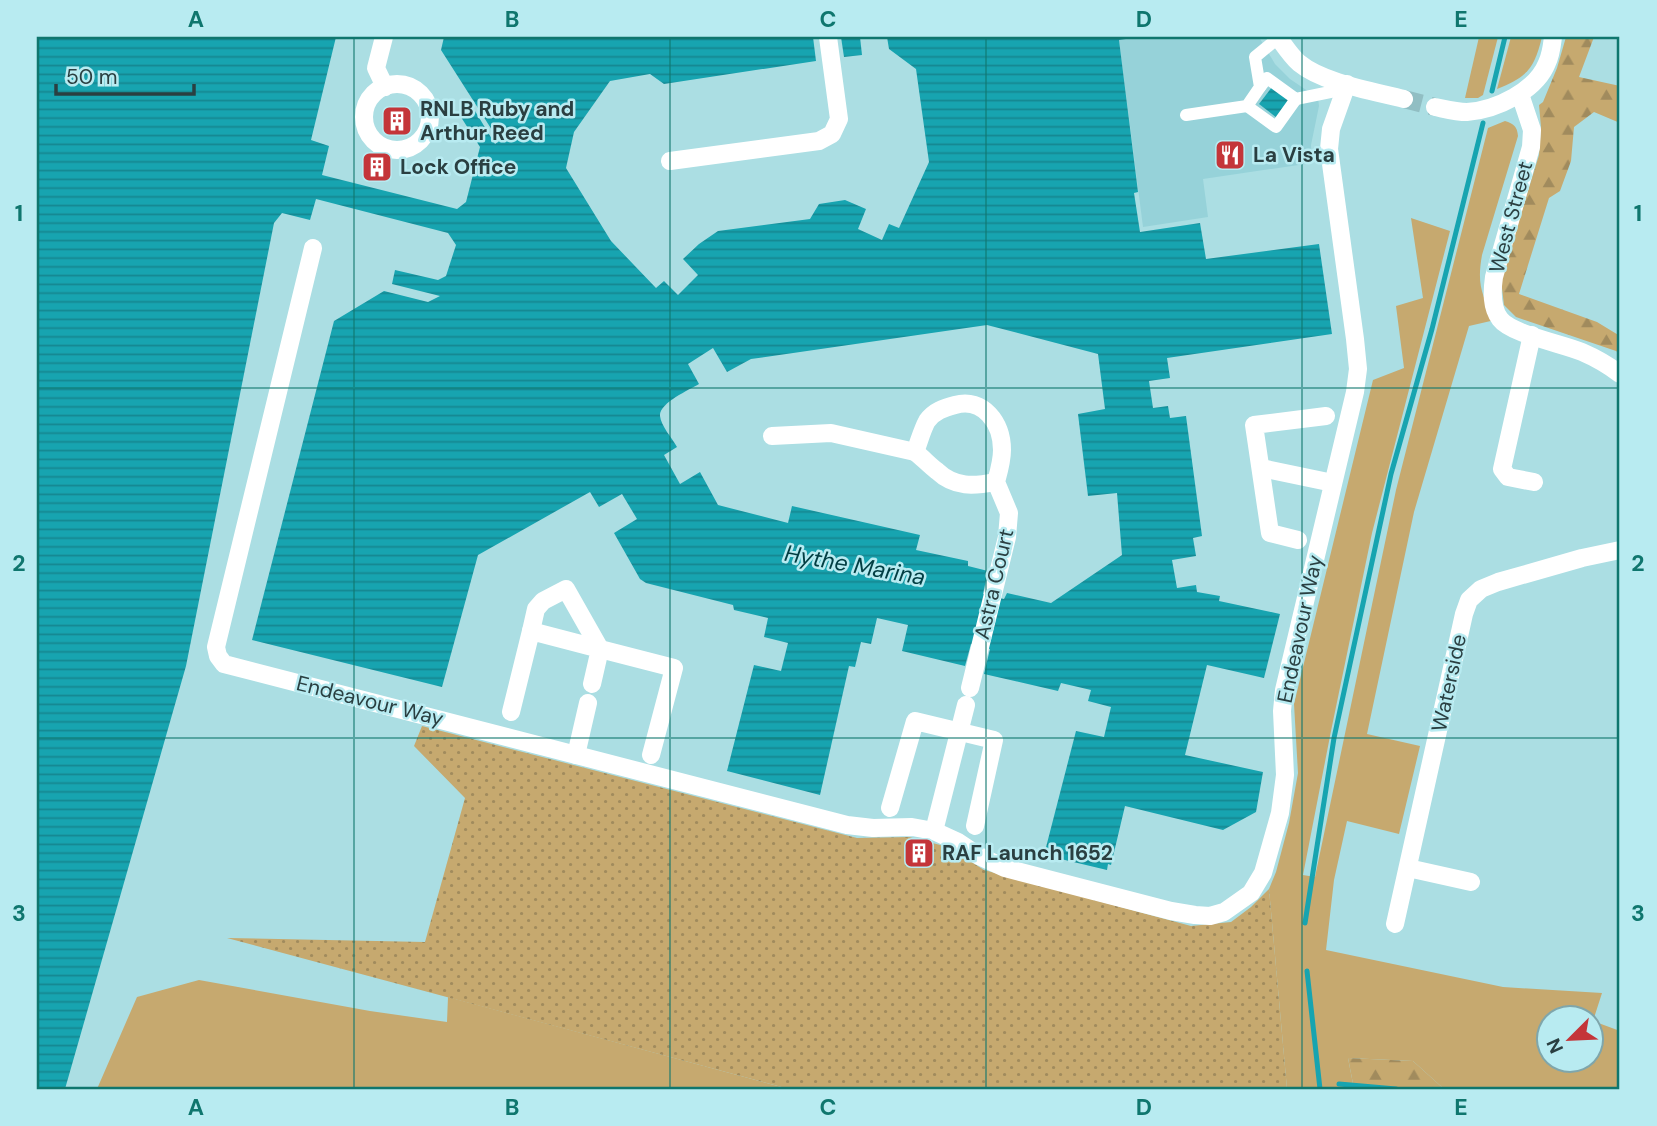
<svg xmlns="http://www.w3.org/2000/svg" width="1657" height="1126" font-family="'DM Sans',sans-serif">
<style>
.built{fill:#96d2d9}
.grass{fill:#c6a96f;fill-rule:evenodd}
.forest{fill:url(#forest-firs)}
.park{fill:url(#park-dots)}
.water{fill:url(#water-rules);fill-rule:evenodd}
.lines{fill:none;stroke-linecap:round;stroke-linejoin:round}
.stream{stroke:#17a4b0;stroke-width:5}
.minor-tunnel{stroke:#91bec3;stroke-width:18;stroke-dasharray:18 9;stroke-linecap:butt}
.pedestrian{stroke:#fff;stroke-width:12}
.minor{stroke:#fff;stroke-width:18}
.grid{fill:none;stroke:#0f766e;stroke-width:2;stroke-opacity:0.55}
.labels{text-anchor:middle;stroke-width:5;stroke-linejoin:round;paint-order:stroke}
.poi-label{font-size:21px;font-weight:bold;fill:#2a3f41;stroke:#b8ebf1;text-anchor:start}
.street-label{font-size:21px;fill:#2a3f41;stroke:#b8ebf1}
.water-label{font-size:23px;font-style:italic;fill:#023e43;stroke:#b8ebf1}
.neatline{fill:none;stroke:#0f766e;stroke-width:2.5}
.grid-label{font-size:23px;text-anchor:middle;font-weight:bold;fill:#0f766e}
</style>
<defs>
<pattern id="forest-firs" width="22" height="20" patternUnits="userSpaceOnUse" patternTransform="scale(1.75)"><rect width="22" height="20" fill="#c6a96f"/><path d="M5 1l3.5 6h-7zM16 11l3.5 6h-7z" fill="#a18b5d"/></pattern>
<pattern id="park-dots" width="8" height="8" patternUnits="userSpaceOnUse" patternTransform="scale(1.75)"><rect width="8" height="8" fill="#c6a96f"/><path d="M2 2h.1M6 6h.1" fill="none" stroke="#a18b5d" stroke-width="1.8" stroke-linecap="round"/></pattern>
<pattern id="water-rules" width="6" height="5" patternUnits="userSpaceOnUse" patternTransform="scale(1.75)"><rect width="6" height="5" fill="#17a4b0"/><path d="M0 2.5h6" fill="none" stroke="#158791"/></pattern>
</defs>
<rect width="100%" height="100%" fill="#abdee3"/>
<path class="built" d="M1140,37H1259L1275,64L1290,79L1318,98L1319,106L1311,145L1312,163L1203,179L1208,217L1143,227L1119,40Z"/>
<g class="grass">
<path d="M1479,37H1498L1483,95L1478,98H1465Z"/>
<path d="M1511,37H1542C1534,69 1528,76 1497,89Z"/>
<path d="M1505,121C1514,124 1517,126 1518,136L1482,255C1477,283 1481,295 1495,320L1469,326L1414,512L1367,734L1420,746L1399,834L1347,821L1334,880L1326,950L1503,987L1602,993L1593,1021L1620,1031V1089H1444L1413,1061L1348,1058L1354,1089H1287L1269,889L1276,872L1289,823L1298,773L1294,704L1373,380L1404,368L1396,306L1423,298L1411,218L1450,231L1372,533L1331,731L1303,875L1315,877L1396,490L1488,128ZM1548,1018H1590V1060H1548Z"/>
<path d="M199,980L370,1011L447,1022L448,997L789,1089H97L137,997Z"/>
</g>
<g class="forest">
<path d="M1566,37H1594L1579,77L1620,86V123L1594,112L1574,127L1571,161L1560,191L1549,198L1519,294L1597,322L1620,336V354L1616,351L1516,317L1504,305L1501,280L1539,155L1541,127L1539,105L1543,102L1557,68Z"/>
<path d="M1348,1058L1413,1061L1444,1089H1354Z"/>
</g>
<path class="park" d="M422,726L857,838L909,837L948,847L984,870L1191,926L1231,922L1251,907L1269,889L1287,1089H789L227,938L425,942L465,798L414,746Z"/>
<g class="water">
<path d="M37,37H336L311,140L329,146L322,175L457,209L466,202L480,147L459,114L472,106L495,144L499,141L441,50L444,37H813L816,61L664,84L650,74L610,81L574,132L566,168L611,241L656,288L664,281L678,295L698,275L683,259L699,244L718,231L810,219L819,204L845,200L866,209L858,229L882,240L889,224L899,228L929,162L916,69L889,49L887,37H1140L1119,40L1138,192L1134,193L1140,232L1200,223L1206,259L1319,244L1332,334L1167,358L1170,378L1149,381L1153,408L1168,406L1170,418L1186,416L1202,536L1193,538L1196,556L1172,560L1177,588L1196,585L1197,592L1220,596L1219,601L1280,614L1264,678L1207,665L1185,755L1263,772L1256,812L1223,830L1125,806L1111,865L1108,864L1107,870L1044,855L1076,731L1104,737L1111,707L1088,701L1091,690L1061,683L1058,691L984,674L990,649L971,644L965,666L902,651L908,625L877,618L871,644L861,642L855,667L849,666L820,795L727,771L754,665L781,671L788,643L764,637L768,618L734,610L733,605L646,583L640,579L614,533L637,519L622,494L599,507L590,492L478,555L442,687L252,640L334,321L384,291L428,302L440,296L392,284L395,270L438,280L446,276L456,245L448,233L316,199L310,220L282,213L274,223L186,666L65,1089H37ZM987,325L1098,354L1105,409L1078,414L1088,496L1117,493L1122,555L1051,603L1007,593L1004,599L983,594L988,571L968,566V561L916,550L920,535L792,506L788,523L718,505L700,472L680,484L664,455L677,447C672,438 661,426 660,416C659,403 689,390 699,384L688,364L713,348L727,372L751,359Z"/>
<path d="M841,37H860L862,55L844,57Z"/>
<path d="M1272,87L1290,100L1277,118L1259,104Z"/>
</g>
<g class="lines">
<g class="stream">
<path d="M1492,91L1505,37"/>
<path d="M1305,923L1334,738L1391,474L1432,329L1483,123"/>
<path d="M1307,971L1320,1089"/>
<path d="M1339,1084L1396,1089"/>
</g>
<path class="minor-tunnel" d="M1404,99L1435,107"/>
<g class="pedestrian">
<path d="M1260,87L1267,78L1296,99L1345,89"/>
<path d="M1247,106L1276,127L1296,99"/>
<path d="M1186,115L1247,106L1260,87L1255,57L1278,38"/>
</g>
<g class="minor">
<path d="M384,37L376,68L385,87"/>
<path d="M1278,37C1284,45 1291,56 1299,63C1323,83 1373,91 1404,99"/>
<circle cx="397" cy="117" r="33"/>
<path d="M1520,94L1532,130L1531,147L1494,277C1492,291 1491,307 1500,319C1511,334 1563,344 1582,352C1596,358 1608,365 1620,374"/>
<path d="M1435,107C1445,109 1456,112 1467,112C1496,110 1536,91 1547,63C1551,55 1552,45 1553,37"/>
<path d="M670,161L819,141L832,134L839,119L828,37"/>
<path d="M313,248L216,647L218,656L224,664L847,825L873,828L912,827L934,831L958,842L979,856L1005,868L1171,911L1195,915L1210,916L1224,912L1251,893L1263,873L1280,813L1285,775L1282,711L1284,690L1355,392L1358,369L1355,339L1329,149L1331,129L1347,84"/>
<path d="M1532,335L1502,469L1508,477L1534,482"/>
<path d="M772,436L831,433L915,452C919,442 922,430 927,421C934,411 944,408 955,405C983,397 1002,423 1002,450C1002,461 999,471 996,482L1009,513L1007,537L970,688"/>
<path d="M915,452C923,458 929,465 937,471C955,488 974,486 996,482"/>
<path d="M1261,468L1333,483"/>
<path d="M1298,540L1270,533L1254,425L1326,416"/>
<path d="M531,631L536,609L543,601L566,589L600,649L674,668L651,755"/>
<path d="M511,712L531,631L600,649L592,684"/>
<path d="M576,755L588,703"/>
<path d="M890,808L915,721L994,740L975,826"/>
<path d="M934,831L966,705"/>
<path d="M1408,868L1471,882"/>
<path d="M1395,924L1464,614L1469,600L1481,589L1498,582L1582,558L1620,550"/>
</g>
</g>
<path class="grid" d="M354,37V1089M670,37V1089M986,37V1089M1302,37V1089M37,388H1620M37,738H1620"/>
<defs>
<g id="building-square" transform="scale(1.575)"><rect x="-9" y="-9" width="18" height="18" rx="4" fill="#c43539" stroke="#b8ebf1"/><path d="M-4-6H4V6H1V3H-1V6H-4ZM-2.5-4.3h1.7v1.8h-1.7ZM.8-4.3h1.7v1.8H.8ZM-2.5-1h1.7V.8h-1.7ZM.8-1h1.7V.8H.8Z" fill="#fff"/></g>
<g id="restaurant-square" transform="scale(1.575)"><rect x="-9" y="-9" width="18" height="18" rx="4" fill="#c43539" stroke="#b8ebf1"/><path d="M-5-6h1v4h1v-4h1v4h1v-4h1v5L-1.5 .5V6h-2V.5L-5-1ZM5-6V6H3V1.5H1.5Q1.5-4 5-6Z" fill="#fff"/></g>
</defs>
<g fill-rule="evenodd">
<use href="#building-square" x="397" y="121"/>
<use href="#restaurant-square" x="1230" y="155"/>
<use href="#building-square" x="377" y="167"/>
<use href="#building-square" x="919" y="853"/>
</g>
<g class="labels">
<g class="poi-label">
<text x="420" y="116">RNLB Ruby and<tspan x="420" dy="24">Arthur Reed</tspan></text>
<text x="1253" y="162">La Vista</text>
<text x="400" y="174">Lock Office</text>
<text x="942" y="860">RAF Launch 1652</text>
</g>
<g class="street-label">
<text transform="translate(1511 217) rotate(-75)" y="7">West Street</text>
<text transform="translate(994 584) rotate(-77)" y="7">Astra Court</text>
<text transform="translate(1300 629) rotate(-78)" y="7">Endeavour Way</text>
<text transform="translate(1449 683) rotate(-78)" y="7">Waterside</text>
<text transform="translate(370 701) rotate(14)" y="7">Endeavour Way</text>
</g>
<g class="water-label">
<text transform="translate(855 565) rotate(10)" y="8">Hythe Marina</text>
</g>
</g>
<rect width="1657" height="1126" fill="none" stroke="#b8ebf1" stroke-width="77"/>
<g transform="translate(1570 1039) rotate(246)"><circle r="33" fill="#b8ebf1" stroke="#7fa6ab" stroke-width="2"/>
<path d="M0-5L12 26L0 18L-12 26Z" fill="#c43539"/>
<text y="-10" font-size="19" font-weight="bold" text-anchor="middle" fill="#2a3f41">N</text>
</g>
<path d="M56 84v10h138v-10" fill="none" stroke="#2a3f41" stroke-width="3.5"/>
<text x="66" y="84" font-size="21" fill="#2a3f41" stroke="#b8ebf1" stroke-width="5" paint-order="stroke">50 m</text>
<rect x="38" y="38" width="1580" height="1050" class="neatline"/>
<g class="grid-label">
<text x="196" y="27">A</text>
<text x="512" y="27">B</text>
<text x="828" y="27">C</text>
<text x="1144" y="27">D</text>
<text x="1461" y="27">E</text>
<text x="19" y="221">1</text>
<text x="1638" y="221">1</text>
<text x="19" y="571">2</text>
<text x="1638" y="571">2</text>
<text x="19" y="921">3</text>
<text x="1638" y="921">3</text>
<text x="196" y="1115">A</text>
<text x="512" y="1115">B</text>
<text x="828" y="1115">C</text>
<text x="1144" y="1115">D</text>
<text x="1461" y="1115">E</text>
</g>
</svg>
